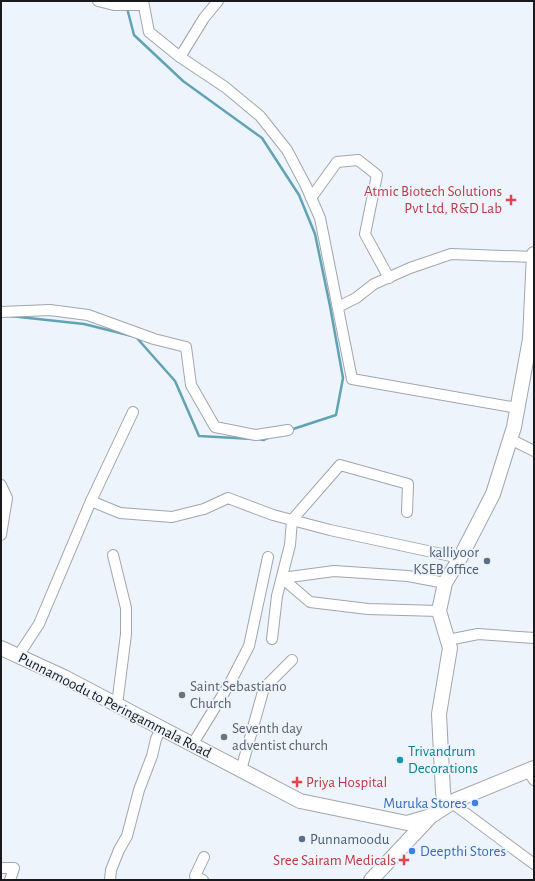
<svg xmlns="http://www.w3.org/2000/svg" width="535" height="881" font-family="'Alegreya Sans',sans-serif">
<style>
.lines{fill:none;stroke-linecap:round;stroke-linejoin:round}
.stream{stroke:#62a2b5;stroke-width:2.5}
.street-casing{stroke:#a0a6ad;stroke-width:12}
.secondary-casing{stroke:#a0a6ad;stroke-width:16}
.street{stroke:#fff;stroke-width:10}
.secondary{stroke:#fff;stroke-width:14}
.health-dot{fill:#e0444e;stroke:#edf4fc;stroke-width:1.5}
.service-dot{fill:#5c6f8a;stroke:#edf4fc;stroke-width:1.5}
.worship-dot{fill:#6b7280;stroke:#edf4fc;stroke-width:1.5}
.culture-dot{fill:#0f9aa8;stroke:#edf4fc;stroke-width:1.5}
.shop-dot{fill:#3f7fe0;stroke:#edf4fc;stroke-width:1.5}
.labels{text-anchor:middle;stroke-width:3.5;stroke-linejoin:round;paint-order:stroke}
.health-label{font-size:15px;fill:#be3a42;stroke:#edf4fc;text-anchor:end}
.service-label{font-size:15px;fill:#4e5e75;stroke:#edf4fc;text-anchor:end}
.worship-label{font-size:15px;fill:#5b616d;stroke:#edf4fc;text-anchor:start}
.street-label{font-size:15px;fill:#181a1d;stroke:#edf4fc}
.culture-label{font-size:15px;fill:#0d838f;stroke:#edf4fc;text-anchor:start}
.shop-label{font-size:15px;fill:#366cbe;stroke:#edf4fc;text-anchor:end}
</style>
<rect width="100%" height="100%" fill="#edf4fc"/>
<g class="lines">
<g class="stream">
<path d="M127,8L134,35L183,81L262,138L299,195L315,234L330,306L343,378L336,415L290,430"/>
<path d="M10,316L84,324L136,337L175,381L199,436L253,439"/>
<path d="M258,439L264,440L270,437"/>
</g>
<g class="street-casing">
<g id="street">
<path d="M98,1L114,5H143"/>
<path d="M143,1L149,32L180,57L225,87L260,116L287,150L306,186L320,218L352,379L517,408"/>
<path d="M180,57L204,18L218,1"/>
<path d="M311,198L337,162L358,160L377,175L365,234L389,278"/>
<path d="M338,307L356,298L374,284L410,268L451,254L534,257"/>
<path d="M1,312L50,310L88,315L154,339L186,347L191,385L215,427L256,435L288,430"/>
<path d="M510,439L534,451"/>
<path d="M1,485L7,498L1,535"/>
<path d="M91,501L120,513L172,517L204,509L228,498L273,515L330,530L460,558"/>
<path d="M113,555L126,608V634L117,705"/>
<path d="M282,578L310,602L368,609L439,611"/>
<path d="M282,578L334,571L408,576L445,583"/>
<path d="M272,639L277,596L290,545L292,520L340,465L408,484L407,512"/>
<path d="M448,640L478,634L534,638"/>
<path d="M18,656L39,624L91,501L133,412"/>
<path d="M192,745L230,683L249,646L268,557"/>
<path d="M241,770L264,688L292,660"/>
<path d="M528,771L534,780"/>
<path d="M452,803L534,864"/>
<path d="M1,868H14L10,880"/>
<path d="M110,880L111,870L119,850L127,836L139,790L152,756L156,739L161,728"/>
<path d="M203,880L195,876L204,857"/>
</g>
</g>
<g class="secondary-casing">
<g id="secondary">
<path d="M1,648L64,677L300,801L407,823L431,816"/>
<path d="M446,806L443,792L439,714L450,648L439,611L445,583L460,558L493,494L514,427L530,339L534,254"/>
<path d="M371,880L431,816L456,800L534,768"/>
</g>
</g>
<use href="#street" class="street"/>
<use href="#secondary" class="secondary"/>
</g>
<g class="health-dot">
<path d="M509 194h4v4h4v4h-4v4h-4v-4h-4v-4h4z"/>
<path d="M295 776h4v4h4v4h-4v4h-4v-4h-4v-4h4z"/>
<path d="M402 854h4v4h4v4h-4v4h-4v-4h-4v-4h4z"/>
</g>
<g class="service-dot">
<circle cx="487" cy="561" r="4"/>
<circle cx="302" cy="839" r="4"/>
</g>
<g class="worship-dot">
<circle cx="182" cy="695" r="4"/>
<circle cx="224" cy="737" r="4"/>
</g>
<circle class="culture-dot" cx="400" cy="760" r="4"/>
<g class="shop-dot">
<circle cx="475" cy="803" r="4"/>
<circle cx="412" cy="851" r="4"/>
</g>
<g class="labels">
<g class="health-label">
<text x="502" y="196">Atmic Biotech Solutions<tspan x="502" dy="17">Pvt Ltd, R&amp;D Lab</tspan></text>
<text x="306" y="787" text-anchor="start">Priya Hospital</text>
<text x="396" y="865">Sree Sairam Medicals</text>
</g>
<g class="service-label">
<text x="479" y="557">kalliyoor<tspan x="479" dy="17">KSEB office</tspan></text>
<text x="310" y="844" text-anchor="start">Punnamoodu</text>
</g>
<g class="worship-label">
<text x="190" y="691">Saint Sebastiano<tspan x="190" dy="17">Church</tspan></text>
<text x="232" y="733">Seventh day<tspan x="232" dy="17">adventist church</tspan></text>
</g>
<g class="street-label">
<text transform="translate(115 705) rotate(27)" y="5">Punnamoodu to Peringammala Road</text>
</g>
<g class="culture-label">
<text x="408" y="756">Trivandrum<tspan x="408" dy="17">Decorations</tspan></text>
</g>
<g class="shop-label">
<text x="467" y="808">Muruka Stores</text>
<text x="420" y="856" text-anchor="start">Deepthi Stores</text>
</g>
</g>
<rect width="535" height="881" fill="none" stroke="#181a1d" stroke-width="4"/>
</svg>
